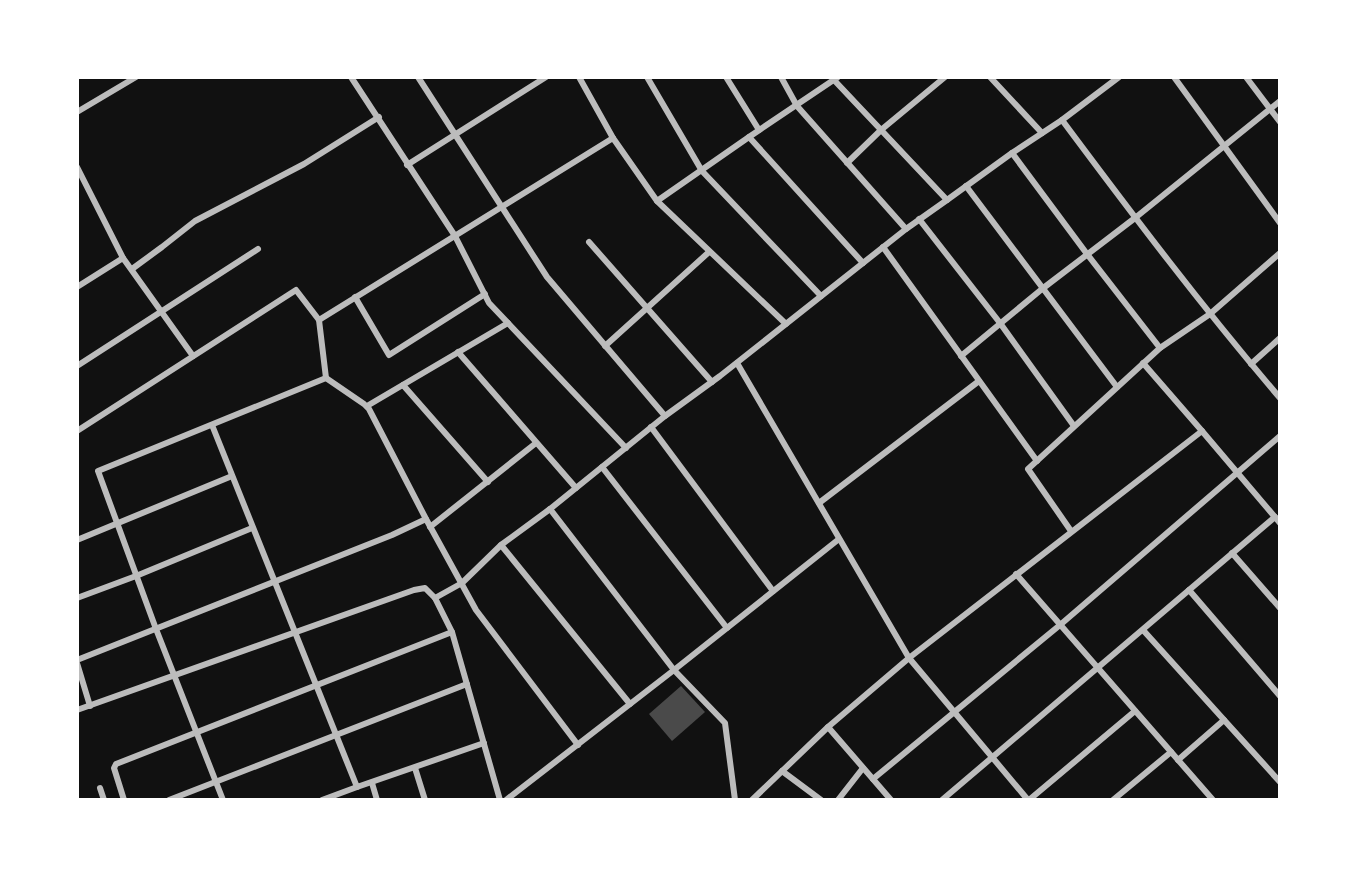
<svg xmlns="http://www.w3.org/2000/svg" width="1357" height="877" font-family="'Golos Text',sans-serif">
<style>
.building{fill:#4a4a4a}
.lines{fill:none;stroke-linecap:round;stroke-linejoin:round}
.minor{stroke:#bcbcbc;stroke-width:6}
</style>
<rect width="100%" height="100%" fill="#111"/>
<path class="building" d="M681,686L705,712L672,741L649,714Z"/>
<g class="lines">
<g class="minor">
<path d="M351,77L455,236L489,303L626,448"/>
<path d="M418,77L547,277L665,416"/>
<path d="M579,77L613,138"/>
<path d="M647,77L702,171L821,296"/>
<path d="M726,77L759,130"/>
<path d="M990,77L1042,133"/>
<path d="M1174,77L1280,223"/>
<path d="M1246,77L1280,122"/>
<path d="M834,80L947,200L906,229"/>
<path d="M77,112L136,77"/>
<path d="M1062,120C1132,214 1203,308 1280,398"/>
<path d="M749,137L863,263"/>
<path d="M1012,153L1087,254L1160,348"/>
<path d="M847,163L881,130L945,77"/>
<path d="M407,165L546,77"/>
<path d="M77,167L123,258"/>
<path d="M966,186L1117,387"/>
<path d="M947,200L1012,153L1062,120L1119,77"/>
<path d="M657,201L786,324"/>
<path d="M919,219L1000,323L1074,426"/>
<path d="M589,242L712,382"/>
<path d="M883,247L1037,461"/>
<path d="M132,269L162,247L195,221L304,164L379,117"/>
<path d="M77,287L123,258L193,356"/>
<path d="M355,297L389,355L485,294"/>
<path d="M319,320L613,138L657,201L749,137L838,77"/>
<path d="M605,346L709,252"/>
<path d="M458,352L576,488"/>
<path d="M961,356L1042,289L1135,218L1280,101"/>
<path d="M737,363L909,658L1028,800"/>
<path d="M1143,363L1202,431"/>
<path d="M1251,364L1280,338"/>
<path d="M77,366L258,249"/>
<path d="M326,378L364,404L369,409L426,519L476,610L578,745"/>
<path d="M403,385L488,482"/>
<path d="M367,406L508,323"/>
<path d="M212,425L357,787L484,743"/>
<path d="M651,427L773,591"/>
<path d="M77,431L296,290L319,320L326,378"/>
<path d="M602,467L727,628"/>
<path d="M819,503L979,381"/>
<path d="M550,509L674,670L725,723L735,800"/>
<path d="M430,527L536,443"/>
<path d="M1071,531L1028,469L1160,348L1210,314L1280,253"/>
<path d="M77,540L232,476"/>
<path d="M501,545L630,704"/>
<path d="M1232,553L1280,608"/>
<path d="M1016,574L1213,800"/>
<path d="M1189,590L1280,696"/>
<path d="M77,598L136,576L252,528"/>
<path d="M435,598L462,583L501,545L550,509L665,416L720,376L906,229L797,106L781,77"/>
<path d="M1143,630L1280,782"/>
<path d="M77,660L392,535L426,519"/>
<path d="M77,663L90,706"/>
<path d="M77,710L414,590L425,588L435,598L452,632L500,800"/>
<path d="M828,727L891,800"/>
<path d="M1178,760L1224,720"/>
<path d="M415,768L425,800"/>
<path d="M782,771L821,800"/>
<path d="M873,779L1060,625L1280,436"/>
<path d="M372,783L377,800"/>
<path d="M100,788L104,800"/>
<path d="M124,800L114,768L116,764L452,632"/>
<path d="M169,800L467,684"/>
<path d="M223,800L156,629L98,471L326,378"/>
<path d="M322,800L357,787"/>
<path d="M506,800L674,670L839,539"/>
<path d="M752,800L828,727L909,658L1202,431L1280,523"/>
<path d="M838,800L863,768"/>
<path d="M942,800L1275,517"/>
<path d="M1029,800L1135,711"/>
<path d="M1113,800L1171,752"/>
</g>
</g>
<rect width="1357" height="877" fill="none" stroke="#ffffff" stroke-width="158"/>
</svg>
